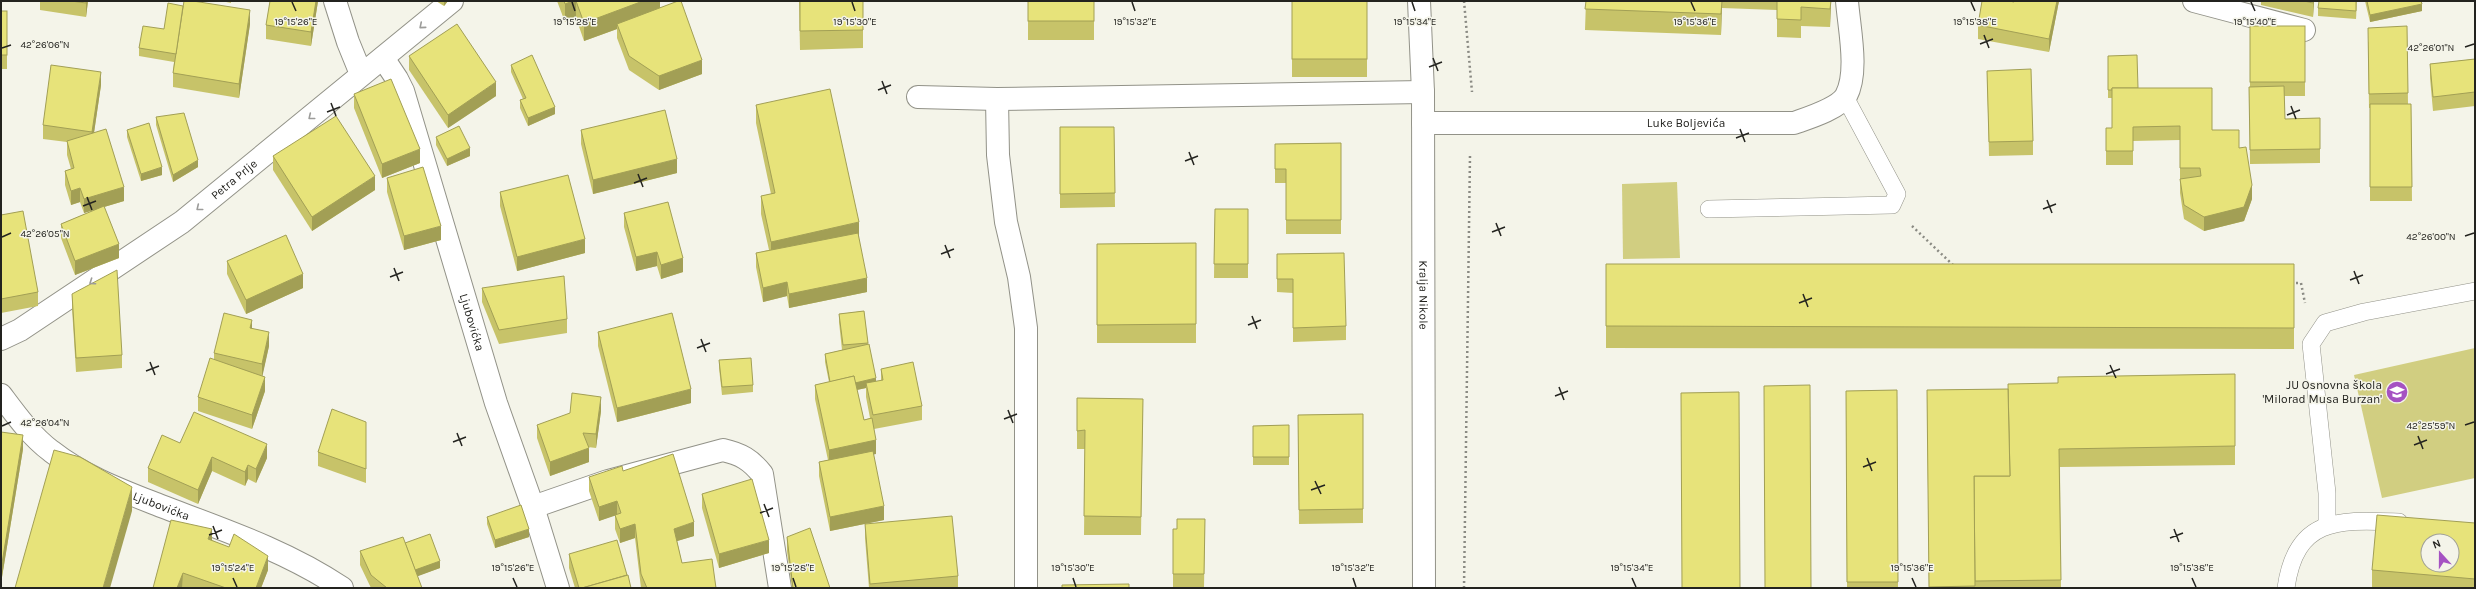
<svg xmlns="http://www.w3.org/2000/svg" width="2476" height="589" font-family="Karla,sans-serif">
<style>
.green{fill:#d1ce81}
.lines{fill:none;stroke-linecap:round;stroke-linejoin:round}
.lane-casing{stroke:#929288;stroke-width:18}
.street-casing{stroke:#929288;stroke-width:24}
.secondary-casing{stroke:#929288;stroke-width:24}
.path{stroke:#8a8a83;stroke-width:2.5;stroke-dasharray:2 3;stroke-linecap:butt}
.lane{stroke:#fff;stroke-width:17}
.street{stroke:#fff;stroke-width:22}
.secondary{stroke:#fff;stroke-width:22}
.wall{fill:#c7c369;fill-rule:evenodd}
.shaded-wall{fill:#a29f55}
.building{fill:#e7e37a;stroke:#a29f55;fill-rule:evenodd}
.oneway{stroke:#9c9c9a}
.ticks{fill:none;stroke:#23231f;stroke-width:1.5}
.labels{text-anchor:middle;stroke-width:3;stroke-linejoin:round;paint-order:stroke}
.street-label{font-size:12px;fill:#23231f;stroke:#f4f4e9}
.poi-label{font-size:12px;fill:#23231f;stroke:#f4f4e9;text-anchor:end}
.ticks-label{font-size:10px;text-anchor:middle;fill:#23231f;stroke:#f4f4e9;stroke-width:3;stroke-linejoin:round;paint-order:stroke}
</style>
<rect width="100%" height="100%" fill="#f4f4e9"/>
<g class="green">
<path d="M1677,182L1680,258L1623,259L1622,184Z"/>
<path d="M2475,348V478L2382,498L2354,375Z"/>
</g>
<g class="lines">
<g class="lane-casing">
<g id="lane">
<path d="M1709,209L1892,205L1897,194L1845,97"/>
<path d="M2327,525V493L2311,344L2325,323L2364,312L2475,291"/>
<path d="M2286,588C2296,516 2340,520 2399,522"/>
</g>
</g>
<g class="street-casing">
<g id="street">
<path d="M335,1L348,42L361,74"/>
<path d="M2194,1L2304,30"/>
<path id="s1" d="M383,58L397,79L403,91L496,403L533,507L558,588"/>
<path d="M918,97L997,99L1423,92"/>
<path d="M997,99L998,155L1006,222L1019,277L1026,328V588"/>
<path id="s2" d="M1423,123H1794C1808,118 1838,109 1846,96C1859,72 1849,28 1847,1"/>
<path id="s3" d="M1,339L20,330L182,222L452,1"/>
<path id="s4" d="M1,395C16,415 31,436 51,451C84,477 123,491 161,506C224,530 287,551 342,588"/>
<path d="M533,507L608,481L723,450C741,454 751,460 762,474L780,588"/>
</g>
</g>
<g class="secondary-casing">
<g id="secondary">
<path id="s5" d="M1419,1L1423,92L1424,588"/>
</g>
</g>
<g class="path">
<path d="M1464,1L1472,92"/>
<path d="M1912,226L1953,265"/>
<path d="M2291,283H2301L2305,303"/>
<path d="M1464,588L1470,155"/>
</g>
<use href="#lane" class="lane"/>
<use href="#street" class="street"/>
<use href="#secondary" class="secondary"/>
</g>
<g class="wall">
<path d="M40,1H88L86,17L40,10Z"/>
<path d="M221,1H231V3Z"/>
<path d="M318,1L311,46L266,39V25Z"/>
<path d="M436,1H448L444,6Z"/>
<path d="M557,1H660V8L702,74L659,90L629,70L617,38V29L584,41L576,18L565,22Z"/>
<path d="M799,1H863V48L800,50Z"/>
<rect x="1028" y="1" width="66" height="39"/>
<rect x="1292" y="1" width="75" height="76"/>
<path d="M1586,1H1831L1830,27L1801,26V38L1777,37V10L1722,8V5L1721,35L1585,30Z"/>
<path d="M2059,1L2049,52L1978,39V25L2014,2Z"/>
<path d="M2261,1H2314L2313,17L2261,5Z"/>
<path d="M2357,1L2356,19L2318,16V8Z"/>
<path d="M2365,1H2421L2422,11L2370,22Z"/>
<rect x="1" y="11" width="6" height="58"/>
<path d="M250,24L239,98L173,87V73L174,62L139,56V48L164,29Z"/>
<path d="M2250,26H2305V96H2284L2285,119L2320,118V163L2250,164L2249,87H2250Z"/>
<path d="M2407,26L2408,104H2411L2412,201H2370V108H2369L2368,42Z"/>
<path d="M409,56L496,96L448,128L409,70Z"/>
<path d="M2108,56L2138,88L2212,130L2239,148L2252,199L2244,221L2204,231L2184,219L2180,193V140L2133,141V165H2106V128H2112V98H2108Z"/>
<path d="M2475,59V106L2433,111L2430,78V64Z"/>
<path d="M511,65L555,114L528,126L520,108V100L523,99L511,72Z"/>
<path d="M1987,71L2033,141V155L1989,156Z"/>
<path d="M101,85L94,133L124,201L104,207L119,258L75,275L61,238V224L97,209L84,213L80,202L71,205L65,185V171L71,169L67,155V142L43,139V125Z"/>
<path d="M354,94L420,163L382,178L354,108Z"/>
<path d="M756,105L859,239L867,292L789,308L787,296L763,302L756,267V253L769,250L761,214V196L771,194L756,123Z"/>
<path d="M156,117L198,167L173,182L156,125Z"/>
<path d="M1060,127H1114L1115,207L1060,208Z"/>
<path d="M127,130L162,175L141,181L127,137Z"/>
<path d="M581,130L677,173L593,194L581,144Z"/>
<path d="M436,137L470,156L447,166L436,145Z"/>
<path d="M1341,143V234H1286V183H1275V144Z"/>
<path d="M273,156L375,190L312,231L273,170Z"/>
<path d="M387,178L441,240L404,250L387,192Z"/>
<path d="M500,192L585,253L517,271L500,206Z"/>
<path d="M1215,209H1248V278H1214Z"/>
<path d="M624,213L683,272L661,279L657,266L636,271L624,227Z"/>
<path d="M1,215L38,292V306L1,313Z"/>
<path d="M1196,243V343H1097V244Z"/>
<path d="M1277,254L1346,326V340L1293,342V293L1277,292Z"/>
<path d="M227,261L303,288L246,314L227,274Z"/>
<path d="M1606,264H2294V349L1606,348Z"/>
<path d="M482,288L567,319V333L499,344L482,302Z"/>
<path d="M72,294L122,355V368L76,372L72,308Z"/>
<path d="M864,311L868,345L876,381H881V369L922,406V420L874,429L876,454H873L884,520L830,531L819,476V462L828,460L815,399V385L829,382L825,362V354L842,350L839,322V314ZM866,388V397L870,418L864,420L857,390Z"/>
<path d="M252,328L269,346L262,376L265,391L252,429L198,411V397L214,359V353Z"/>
<path d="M598,332L691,403L617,422L598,346Z"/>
<path d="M719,360L753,385V392L722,395L719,368Z"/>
<path d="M2235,374V465L2060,467L2061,588H1929L1927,390L2008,389L2058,383Z"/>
<path d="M1897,390L1898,588H1847L1846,391Z"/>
<path d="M1077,398L1143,399L1141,535H1084L1085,449H1077Z"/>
<path d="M601,411L596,448L588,447L589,462L550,476L537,438V425Z"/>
<path d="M1363,414V523L1299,524L1298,415Z"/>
<path d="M366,422V483L318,466V452Z"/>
<path d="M1289,425V465H1253V426Z"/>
<path d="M1,432L23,449L2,577H1Z"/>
<path d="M180,443L267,458L256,483L248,479L245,486L212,471L198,504L148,482V468Z"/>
<path d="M623,471L694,536L677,541L682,563L716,588H641L635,538L620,543L615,529V515L599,521L589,491V477Z"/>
<path d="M702,494L769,553L719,568L702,508Z"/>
<path d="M487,517L529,537L495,548L487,524Z"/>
<path d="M1205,519L1204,588H1173V529H1177Z"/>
<path d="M2475,523V588H2372V570Z"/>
<path d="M865,524L958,576V588H869L865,538Z"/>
<path d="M787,537L830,588H792L787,551Z"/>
<path d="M212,540L268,570L261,588H187L183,587L153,588Z"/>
<path d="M405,543L440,568L417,576L422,588H371L360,565V551Z"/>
<path d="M569,554L627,575L631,588H575L569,568Z"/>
</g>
<g class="shaded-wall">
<path d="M86,1H88L86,17Z"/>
<path d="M316,1H318L311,46V32Z"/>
<path d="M444,1H448L444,6Z"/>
<path d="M573,1H576V18L565,22V4Z"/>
<path d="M643,1H660V13L617,24V29L584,41V23Z"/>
<path d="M1722,1L1721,35V14Z"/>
<path d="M1831,1L1830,27V9Z"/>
<path d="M2057,1H2059L2049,52V39Z"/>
<path d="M2313,1H2314L2313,17Z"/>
<path d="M2422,4V11L2370,22V15Z"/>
<path d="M250,10V24L239,98V84Z"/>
<path d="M702,60V74L659,90V76Z"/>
<path d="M101,72V85L92,146V132Z"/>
<path d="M496,82V96L448,128V115Z"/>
<path d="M555,107V114L528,126V118Z"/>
<path d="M470,148V156L447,166V159Z"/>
<path d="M420,149V163L382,178V164Z"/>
<path d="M677,159V173L593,194V180Z"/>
<path d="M198,160V167L173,182V175Z"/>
<path d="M162,167V175L141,181V174Z"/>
<path d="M375,176V190L312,231V217Z"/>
<path d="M2252,185V199L2244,221L2204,231V217Z"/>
<path d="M124,187V201L84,213V199Z"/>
<path d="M80,188V202L71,205V191Z"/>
<path d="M859,222V241L771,260V242Z"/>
<path d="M441,226V240L404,250V236Z"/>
<path d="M585,239V253L517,271V257Z"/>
<path d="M119,244V258L75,275V261Z"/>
<path d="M657,252V266L636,271V257Z"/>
<path d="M683,258V272L661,279V265Z"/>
<path d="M303,274V288L246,314V300Z"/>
<path d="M867,278V292L789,308V294Z"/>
<path d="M787,282V296L763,302V288Z"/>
<path d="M252,320V334L250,328Z"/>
<path d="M269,332V346L262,378V364Z"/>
<path d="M265,377V391L252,429V415Z"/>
<path d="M876,378V386L866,383V388L832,395V388Z"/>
<path d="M691,389V403L617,422V408Z"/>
<path d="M601,397V411L596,448V434Z"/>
<path d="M23,435V449L2,577V563Z"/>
<path d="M876,440V454L829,464V450Z"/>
<path d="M267,444V458L256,483V469Z"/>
<path d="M589,448V462L550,476V462Z"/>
<path d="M212,457V471L198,504V490Z"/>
<path d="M248,465V479L245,486V472Z"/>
<path d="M132,487V511L110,588H103Z"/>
<path d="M617,501V515L599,521V507Z"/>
<path d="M884,506V520L830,531V517Z"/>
<path d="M694,522V536L674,542V529Z"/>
<path d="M635,524V538L620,543V529Z"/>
<path d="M212,529V543L208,539Z"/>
<path d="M529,529V537L495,548V540Z"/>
<path d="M769,540V553L719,568V554Z"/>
<path d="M268,556V570L261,588H256Z"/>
<path d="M440,561V568L413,578V570Z"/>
<path d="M183,573L182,588H177Z"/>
</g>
<g class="building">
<path d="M71,1H86V3Z"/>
<path d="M184,1H193L250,10L239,84L173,73Z"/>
<path d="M270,1H316L311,32L266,25Z"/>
<path d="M564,1H573L565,4Z"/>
<path d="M576,1H643L584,23Z"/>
<path d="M678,1H681L702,60L659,76L629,56L617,24Z"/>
<path d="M800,1H863V30L800,31Z"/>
<rect x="1028" y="1" width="66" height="20"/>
<rect x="1292" y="1" width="75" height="58"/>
<path d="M1586,1H1722L1721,14L1585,9Z"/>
<path d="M1777,1H1831L1830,9L1801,7V20L1777,19Z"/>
<path d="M1982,1H2009L2014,2V1H2057L2049,39L1978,25Z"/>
<path d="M2304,1H2313V3Z"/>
<path d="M2319,1H2356V11L2318,8Z"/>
<path d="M2367,1H2421L2422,4L2370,15Z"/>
<path d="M168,3L183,6L176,54L139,48L143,26L164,29Z"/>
<rect x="1" y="11" width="6" height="44"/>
<path d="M457,24L496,82L448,115L409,56Z"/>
<rect x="2250" y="26" width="55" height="56"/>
<path d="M2407,26L2408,93L2369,94L2368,28Z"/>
<path d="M532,55L555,107L528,118L520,100L526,98L511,65Z"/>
<path d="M2137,55L2138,88H2112V90H2108V56Z"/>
<path d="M2475,59V92L2433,97L2430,64Z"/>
<path d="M51,65L101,72L92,132L43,125Z"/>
<path d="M2031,69L2033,141L1989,142L1987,71Z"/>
<path d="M391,79L420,149L382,164L354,94Z"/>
<path d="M2284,86L2285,119L2320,118V149L2250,150L2249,87Z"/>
<path d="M2112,88H2212V130H2239V148L2246,147L2252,185L2244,207L2204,217L2184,205L2180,179L2201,176L2200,168H2180V126L2133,127V151H2106V128H2112Z"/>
<path d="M830,89L859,222L771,242L761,196L775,193L756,105Z"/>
<path d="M2370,104H2411L2412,187H2370Z"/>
<path d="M665,110L677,159L593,180L581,130Z"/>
<path d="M184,113L198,160L173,175L156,117Z"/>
<path d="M336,116L375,176L312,217L273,156Z"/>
<path d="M149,123L162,167L141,174L127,130Z"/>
<path d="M459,126L470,148L447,159L436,137Z"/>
<path d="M1060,127H1114L1115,193L1060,194Z"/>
<path d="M106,129L124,187L84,199L80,188L71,191L65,171L74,168L67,141Z"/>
<path d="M1341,143V220H1286V169H1275V144Z"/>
<path d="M423,167L441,226L404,236L387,178Z"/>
<path d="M568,175L585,239L517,257L500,192Z"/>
<path d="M668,202L683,258L661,265L657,252L636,257L624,213Z"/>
<path d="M104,206L119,244L75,261L61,224Z"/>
<path d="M1215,209H1248V264H1214Z"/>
<path d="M23,211L38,292L1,299V215Z"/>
<path d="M858,233L867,278L789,294L787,282L763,288L756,253Z"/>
<path d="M286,235L303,274L246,300L227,261Z"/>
<path d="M1196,243V324L1097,325V244Z"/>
<path d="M1344,253L1346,326L1293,328V279H1277V254Z"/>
<path d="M1606,264H2294V328L1606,326Z"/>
<path d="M117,270L122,355L76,358L72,294Z"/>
<path d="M564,276L567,319L499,330L482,288Z"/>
<path d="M864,311L868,343L843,345L839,314Z"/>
<path d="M224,313L252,320L250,328L269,332L262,364L214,353Z"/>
<path d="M672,313L691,389L617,408L598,332Z"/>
<path d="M869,344L876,378L855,383L854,376L830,382L825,354Z"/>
<path d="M210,358L265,377L252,415L198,397Z"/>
<path d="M751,358L753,385L722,387L719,360Z"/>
<path d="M913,362L922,406L873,415L866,383L883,380L881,369Z"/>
<path d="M2235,374V446L2059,449L2061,580L1975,581L1974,476H2010L2008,384L2058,383V377Z"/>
<path d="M854,376L864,420L872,418L876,440L829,450L815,385Z"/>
<path d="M1810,385L1811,588H1765L1764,386Z"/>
<path d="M2008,389L2010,476H1974L1975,586L1929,587L1927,390Z"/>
<path d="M1897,390L1898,582H1847L1846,391Z"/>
<path d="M1739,392L1740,588H1682L1681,393Z"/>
<path d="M572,393L601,397L596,434L583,433L589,448L550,462L537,425L570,413Z"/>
<path d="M1077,398L1143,399L1141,517L1084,516L1085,430L1077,431Z"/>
<path d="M332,409L366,422V469L318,452Z"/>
<path d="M194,412L267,444L256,469L248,465L245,472L212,457L198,490L148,468L162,435L180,443Z"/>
<path d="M1363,414V509L1299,510L1298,415Z"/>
<path d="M1289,425V457H1253V426Z"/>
<path d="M1,432L23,435L2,563H1Z"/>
<path d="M54,450L80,457L132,487L103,588H15Z"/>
<path d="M873,451L884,506L830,517L819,462Z"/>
<path d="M673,454L694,522L674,529L682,563L712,559L716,588H647L641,574L635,524L620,529L615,515L621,513L617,501L599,507L589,477L622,466L623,471Z"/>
<path d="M752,479L769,540L719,554L702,494Z"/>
<path d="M521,505L529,529L495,540L487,517Z"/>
<path d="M2377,515L2475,523V579L2372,570ZM2428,541H2452V565H2428Z"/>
<path d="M952,516L958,576L870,584L865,524Z"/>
<path d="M1177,519H1205L1204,574H1173V529H1177Z"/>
<path d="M171,520L212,529L208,539L229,547L234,534L268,556L256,588H226L183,573L177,588H153Z"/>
<path d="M810,528L830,588H793L787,537Z"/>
<path d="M430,534L440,561L415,570L405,543Z"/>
<path d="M403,537L422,588H387L371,575L360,551Z"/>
<path d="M617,540L627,575L582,588H579L569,554Z"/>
<path d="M628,575L631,588H582Z"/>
<path d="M1129,584V588H1062V585Z"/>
</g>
<defs><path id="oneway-chevron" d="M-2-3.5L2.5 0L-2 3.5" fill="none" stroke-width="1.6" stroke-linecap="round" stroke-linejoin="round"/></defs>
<g class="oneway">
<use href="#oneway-chevron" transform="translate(422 26) rotate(140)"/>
<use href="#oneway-chevron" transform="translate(311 117) rotate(141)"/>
<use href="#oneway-chevron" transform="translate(199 208) rotate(141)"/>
<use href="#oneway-chevron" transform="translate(92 282) rotate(146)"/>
</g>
<path class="ticks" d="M292,2L296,11M572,2L575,11M852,2L855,11M1132,2L1135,11M1412,2L1415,11M1691,2L1695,11M1971,2L1975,11M2251,2L2255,11M1984,35L1989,48M1980,44L1993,39M2465,47L2474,44M2,48L11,45M1433,58L1438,71M1429,67L1442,62M882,81L887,94M878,90L891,85M331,103L336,116M2291,106L2296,119M327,112L340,107M2287,115L2300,110M1740,129L1745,142M1736,138L1749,133M1189,152L1194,165M1185,161L1198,156M638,174L643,187M634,183L647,178M87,197L92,210M2047,200L2052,213M83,206L96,201M2043,209L2056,204M1496,223L1501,236M1492,232L1505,227M2465,236L2474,233M2,237L11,233M945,245L950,258M941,254L954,249M394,268L399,281M2354,271L2359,284M390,277L403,272M2350,280L2363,275M1803,294L1808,307M1799,303L1812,298M1252,316L1257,329M1248,325L1261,320M701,339L706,352M697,348L710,343M150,362L155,375M2110,365L2116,378M146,371L159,366M2106,374L2120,369M1559,387L1564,400M1555,396L1568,391M1008,410L1013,423M1004,419L1017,414M2465,425L2474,422M2,426L11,422M457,433L462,446M2418,436L2423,449M453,442L466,437M2414,445L2427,440M1867,458L1872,471M1863,467L1876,462M1315,481L1321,494M1311,490L1325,485M764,504L769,517M760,513L773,508M213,526L218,539M2174,529L2179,542M209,535L222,530M2170,538L2183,533M233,578L237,587M513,578L517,587M793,578L796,587M1073,578L1076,587M1353,578L1356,587M1632,578L1636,587M1912,578L1916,587M2192,578L2196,587"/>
<defs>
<g id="school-disc" transform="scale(1.15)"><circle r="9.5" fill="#a552c2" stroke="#f4f4e9"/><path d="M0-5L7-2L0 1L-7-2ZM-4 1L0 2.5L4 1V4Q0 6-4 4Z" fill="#fff"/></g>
</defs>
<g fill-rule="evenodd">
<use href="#school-disc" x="2397" y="392"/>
</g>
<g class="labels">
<g class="street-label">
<text dy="4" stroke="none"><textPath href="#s2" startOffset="263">Luke Boljevića</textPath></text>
<text dy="4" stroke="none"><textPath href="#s3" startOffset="283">Petra Prlje</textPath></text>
<text dy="4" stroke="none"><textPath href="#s5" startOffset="294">Kralja Nikole</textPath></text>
<text dy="4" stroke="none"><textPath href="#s1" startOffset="280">Ljubovićka</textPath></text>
<text dy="4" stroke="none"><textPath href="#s4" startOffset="199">Ljubovićka</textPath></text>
</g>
<g class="poi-label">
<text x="2382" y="389">JU Osnovna škola<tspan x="2382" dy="14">'Milorad Musa Burzan'</tspan></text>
</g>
</g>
<g class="ticks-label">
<text x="2255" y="25">19°15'40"E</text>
<text x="296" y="25">19°15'26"E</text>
<text x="575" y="25">19°15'28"E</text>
<text x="855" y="25">19°15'30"E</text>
<text x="1135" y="25">19°15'32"E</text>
<text x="1415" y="25">19°15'34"E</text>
<text x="1695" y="25">19°15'36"E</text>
<text x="1975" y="25">19°15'38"E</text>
<text x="45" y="48">42°26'06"N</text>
<text x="2431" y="51">42°26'01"N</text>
<text x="45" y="237">42°26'05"N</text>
<text x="2431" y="240">42°26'00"N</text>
<text x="45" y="426">42°26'04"N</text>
<text x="2431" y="429">42°25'59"N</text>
<text x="233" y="571">19°15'24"E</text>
<text x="513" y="571">19°15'26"E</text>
<text x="793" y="571">19°15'28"E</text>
<text x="1073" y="571">19°15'30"E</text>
<text x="1353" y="571">19°15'32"E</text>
<text x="1632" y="571">19°15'34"E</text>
<text x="1912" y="571">19°15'36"E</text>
<text x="2192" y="571">19°15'38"E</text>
</g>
<rect width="2476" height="589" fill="none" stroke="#23231f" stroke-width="4"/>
<g transform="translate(2440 553) rotate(339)"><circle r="19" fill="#f4f4e9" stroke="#a0a098"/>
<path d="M0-3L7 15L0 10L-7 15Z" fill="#a552c2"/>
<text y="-6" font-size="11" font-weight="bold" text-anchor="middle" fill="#23231f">N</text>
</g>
</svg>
